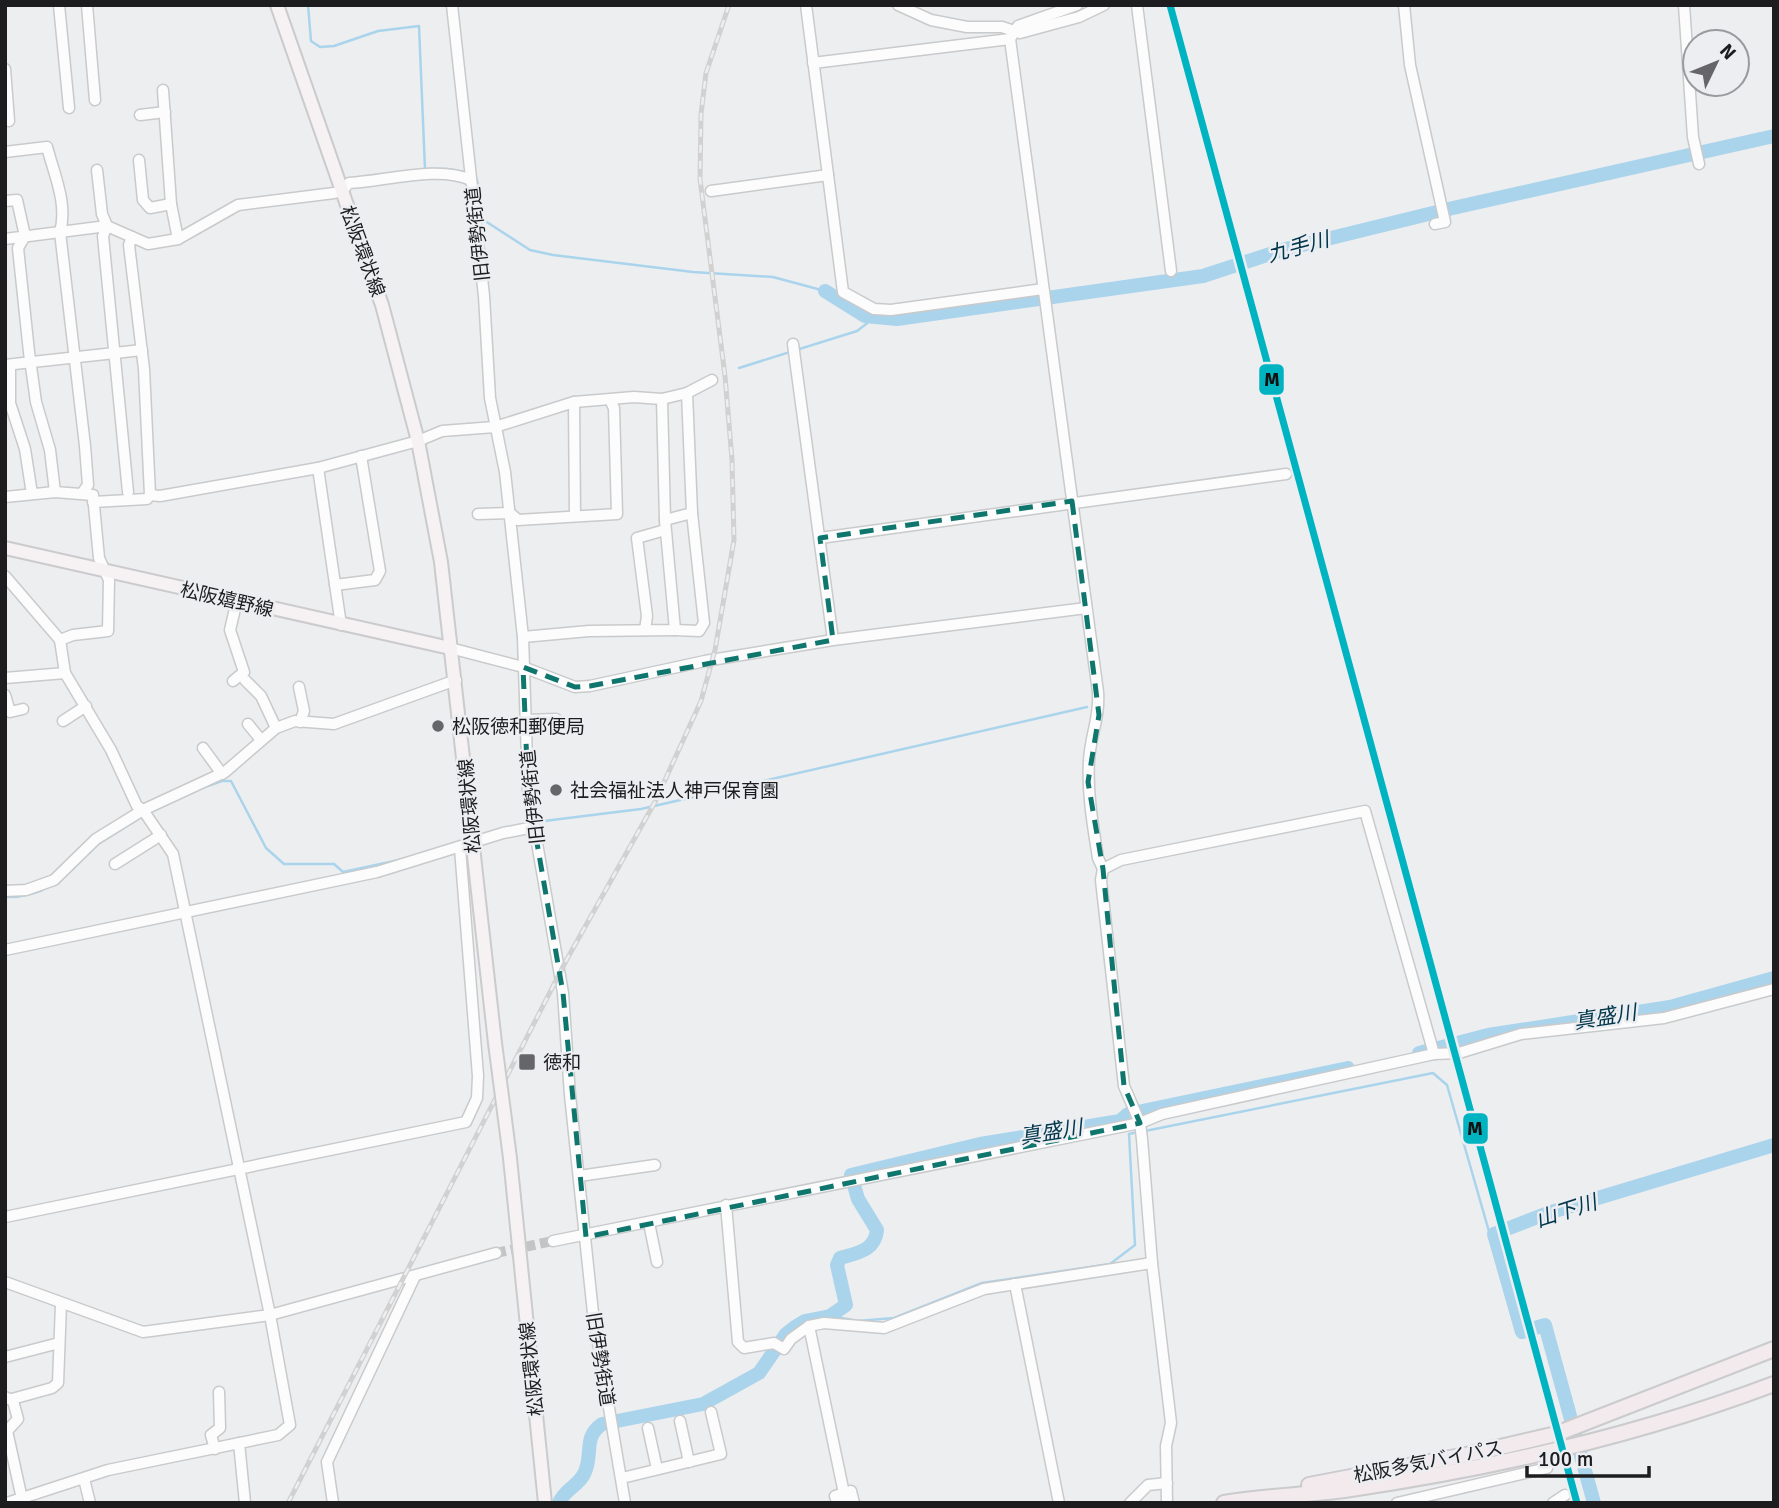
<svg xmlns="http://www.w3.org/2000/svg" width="1779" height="1508" font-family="Signika,'Noto Sans JP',sans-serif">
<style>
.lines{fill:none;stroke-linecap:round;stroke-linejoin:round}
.stream{stroke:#aad4eb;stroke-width:2.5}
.river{stroke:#aad4eb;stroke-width:14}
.minor-tunnel{stroke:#c3c4c6;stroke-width:10;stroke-dasharray:10 5;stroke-linecap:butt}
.minor-casing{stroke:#c9cacb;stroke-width:13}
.major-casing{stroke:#cbcbcd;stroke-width:16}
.highway-casing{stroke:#cbcbcd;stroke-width:18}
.minor{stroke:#fcfcfd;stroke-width:10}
.major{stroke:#f6f1f2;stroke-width:12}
.highway{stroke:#f2eaec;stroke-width:14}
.rail-casing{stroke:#d1d1d1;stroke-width:5}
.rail{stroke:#eceef1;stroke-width:2.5;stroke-dasharray:8;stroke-linecap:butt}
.major-bridge-casing{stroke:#cbcbcd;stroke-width:16;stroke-linecap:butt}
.major-bridge{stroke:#f6f1f2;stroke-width:12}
.rail-1-casing{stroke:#eceef1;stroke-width:12}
.rail-1{stroke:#00b3c1;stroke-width:7}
.marked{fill:none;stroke:#0f766e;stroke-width:5;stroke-dasharray:14 9;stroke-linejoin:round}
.poi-dot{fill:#666668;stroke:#eceef1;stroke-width:2.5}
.labels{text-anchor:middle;stroke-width:5;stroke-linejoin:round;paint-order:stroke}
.street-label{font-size:19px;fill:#1d1d1f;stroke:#eceef1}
.poi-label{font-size:19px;fill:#1d1d1f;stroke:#eceef1;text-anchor:start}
.water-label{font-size:21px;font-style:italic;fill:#01364c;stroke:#eceef1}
.line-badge{stroke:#eceef1;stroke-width:2.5}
.pale-badge-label{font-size:19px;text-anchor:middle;font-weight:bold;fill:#111}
</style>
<rect width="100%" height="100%" fill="#edeef0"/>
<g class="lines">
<g class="stream">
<path d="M308,5L311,41L320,47L334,46L378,31L419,26L425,169H448L467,173"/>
<path d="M474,176L477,180L482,219L530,250L553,255L693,272L773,277L825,291"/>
<path d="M739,368L857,331L874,318"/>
<path d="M199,789L222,781H231L266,848L284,864H334L343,872L399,860"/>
<path d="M536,822L641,809L1087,707"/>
<path d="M95,846L143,816"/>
<path d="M5,897C42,898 65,879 88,853"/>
<path d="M1145,1131L1433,1073L1447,1085L1490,1235L1494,1234"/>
<path d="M830,1316L858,1321L894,1318L982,1283L1110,1264L1135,1245L1129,1134L1138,1132"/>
</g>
<g class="river">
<path d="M825,291L865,316L897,319L1203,276L1282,250L1453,208L1774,136"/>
<path d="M1419,1053L1488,1035L1670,1007L1774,978"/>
<path d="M559,1503C564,1490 578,1486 584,1474C594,1455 582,1438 602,1424L703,1404L759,1373L786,1334L795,1327L805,1321L830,1316L846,1305L837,1265L840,1258C857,1253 875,1251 877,1230L858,1199L851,1175L980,1144L1120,1121L1128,1114L1348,1068"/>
<path d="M1594,1503L1545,1325L1522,1332L1494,1234L1548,1213L1774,1145"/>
</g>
<path class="minor-tunnel" d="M496,1253L553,1241"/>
<g class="minor-casing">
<g id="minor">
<path d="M59,5L69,108"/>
<path d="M87,5L95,100"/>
<path d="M452,5L484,296L490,398L505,472L523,637L528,791L563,993L570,1095L593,1313L625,1503"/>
<path d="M806,5L828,175"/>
<path d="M898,5L931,20L967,27H1002L1020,33L1079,17L1104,5"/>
<path d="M1077,5L1018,26L1010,39L1098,692C1100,718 1090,736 1089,761C1087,793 1093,826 1098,858L1103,869L1101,880L1124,1086L1140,1123L1142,1139L1152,1263L1171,1423L1166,1446L1167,1503"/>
<path d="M1137,5L1171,271"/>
<path d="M1404,5L1410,65L1445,222L1435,224"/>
<path d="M1684,5L1693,137L1699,164"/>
<path d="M813,63L1010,39"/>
<path d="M5,69L9,121"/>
<path d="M163,90L171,204L178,239"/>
<path d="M140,115L165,112"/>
<path d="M5,152L47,147C54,174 68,204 60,232L85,446L88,485L83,492"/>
<path d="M139,160L143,200L150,208L171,204"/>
<path d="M97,170L102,214L107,226L103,236L128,492"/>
<path d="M711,191L828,175L843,292L874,309L891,310L1043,289"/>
<path d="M5,201L17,200L25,236L18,248L29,352L36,402L50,450L55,492"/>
<path d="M132,237L129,245L144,369L150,495"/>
<path d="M5,239L107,226L148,244L178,239L238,205L334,193L342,191L349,183C386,181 439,165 471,180"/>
<path d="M793,344L833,640"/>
<path d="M5,365L142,350"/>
<path d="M10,365V403L25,449L32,494"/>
<path d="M574,402L575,516"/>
<path d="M318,468L341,625"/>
<path d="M5,497L55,492L93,495L99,558L109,580L108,631L73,635L60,640"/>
<path d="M93,502L147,499L150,495L160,496L318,468L418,441L442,431L495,427L574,402L634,397L662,399L687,393L712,380"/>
<path d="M478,514L510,513L518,520L617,514L614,408L610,400"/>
<path d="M665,520L692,513L687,393"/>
<path d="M820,538L1286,474"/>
<path d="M5,576L60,640L65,673L111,750L137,806L143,810L173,854L270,1315L290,1425L278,1435L108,1470L7,1503"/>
<path d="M335,585L375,580L380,571L361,456"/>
<path d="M645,630L647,616L637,538L665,530"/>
<path d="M675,630L699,631L704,623L692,513"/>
<path d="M523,637L589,631L675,630L665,520L662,399"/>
<path d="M450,648L523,667L575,687L590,686L705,661L833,640L1086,608"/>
<path d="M5,678L65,673"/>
<path d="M245,680L261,696L276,728"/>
<path d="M233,681L244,672L230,630L237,600"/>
<path d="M299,687L304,711L300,722"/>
<path d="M5,695L10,712L23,709"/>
<path d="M526,720L556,719"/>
<path d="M63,721L86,706"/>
<path d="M248,724L261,740"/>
<path d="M203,748L222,774"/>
<path d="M115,864L161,835"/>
<path d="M1103,869L1121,860L1365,811L1434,1054"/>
<path d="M5,891L26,890L54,880L96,839L143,810L225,772L276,728L295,721L334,724L456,680"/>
<path d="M5,950L377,872L503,833L534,827"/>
<path d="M579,1176L655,1165"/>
<path d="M726,1205L738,1342L744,1348L774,1343L784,1349L791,1339L809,1326L824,1323L884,1328L984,1289L1152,1263"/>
<path d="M5,1217L466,1122L477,1098L478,1076L460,848"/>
<path d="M649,1223L657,1262"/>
<path d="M553,1241L1140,1123L1162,1114L1434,1054L1459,1053L1521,1034L1664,1018L1774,989"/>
<path d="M5,1282L143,1332L270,1315L496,1253"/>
<path d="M1015,1284L1059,1503"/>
<path d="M809,1326L846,1503"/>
<path d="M5,1357L59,1343"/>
<path d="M5,1397L13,1401L18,1419L7,1431L22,1499"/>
<path d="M12,1399L52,1388L58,1383L61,1304"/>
<path d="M680,1421L689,1462"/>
<path d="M648,1428L657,1469"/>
<path d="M239,1443L245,1503"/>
<path d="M215,1449L211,1435L220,1428L219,1392"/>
<path d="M622,1478L721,1454L711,1412"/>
<path d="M84,1479L90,1503"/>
<path d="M333,1503L327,1462L415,1276"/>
<path d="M837,1503L835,1496L851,1491L854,1503"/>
<path d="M1130,1503L1148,1485L1167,1483"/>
<path d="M1397,1503L1547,1468"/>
<path d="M1553,1503L1565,1495"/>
</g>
</g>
<g class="major-casing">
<g id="major">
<path d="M277,5L382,305L418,441L441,562L495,1043"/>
<path d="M5,548L450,648"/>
<path d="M510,1158L545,1503"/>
</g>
</g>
<g class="highway-casing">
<g id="highway">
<path d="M1309,1485L1466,1455L1556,1434L1774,1349"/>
<path d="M1224,1503C1266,1496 1309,1495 1351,1489C1494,1468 1639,1435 1774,1384"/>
</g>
</g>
<use href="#minor" class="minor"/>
<use href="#major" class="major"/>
<use href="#highway" class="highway"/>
<g class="rail-casing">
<path id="rail" d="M288,1503L567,959L655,802L701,701L715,650L734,540L732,460L725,376L700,179L701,114L706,73L729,5"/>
</g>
<use href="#rail" class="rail"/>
<g class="major-bridge-casing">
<path id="major-bridge" d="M495,1043L510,1158"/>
</g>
<use href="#major-bridge" class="major-bridge"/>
<g class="rail-1-casing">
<path id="rail-1" d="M1170,5L1577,1503"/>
</g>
<use href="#rail-1" class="rail-1"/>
</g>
<path class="marked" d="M1072,501L1099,715L1088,782L1103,869L1124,1086L1140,1123L586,1237L563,993L528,791L523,667L575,687L590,686L833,640L820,538Z"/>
<g class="poi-dot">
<circle cx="438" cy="726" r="7"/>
<circle cx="556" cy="790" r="7"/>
<rect x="518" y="1053" width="18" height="18" rx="3.5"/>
</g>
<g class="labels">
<g class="street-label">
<text transform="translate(477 234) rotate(-96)" y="7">旧伊勢街道</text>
<text transform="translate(363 251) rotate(70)" y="7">松阪環状線</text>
<text transform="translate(227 599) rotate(13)" y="7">松阪嬉野線</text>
<text transform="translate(532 797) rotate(-96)" y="7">旧伊勢街道</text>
<text transform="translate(469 806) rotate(-95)" y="7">松阪環状線</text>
<text transform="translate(601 1359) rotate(81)" y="7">旧伊勢街道</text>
<text transform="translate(531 1369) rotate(-96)" y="7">松阪環状線</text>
<text transform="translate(1428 1461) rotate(-11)" y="7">松阪多気バイパス</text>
</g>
<g class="poi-label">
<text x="452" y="733">松阪徳和郵便局</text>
<text x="570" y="797">社会福祉法人神戸保育園</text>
<text x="543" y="1069">徳和</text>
</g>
<g class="water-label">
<text transform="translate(1298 247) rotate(-15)" y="7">九手川</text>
<text transform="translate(1605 1017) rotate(-9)" y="7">真盛川</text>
<text transform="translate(1051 1132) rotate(-9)" y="7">真盛川</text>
<text transform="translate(1566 1211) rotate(-18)" y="7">山下川</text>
</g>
</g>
<g class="line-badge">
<rect x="1258" y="363" width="27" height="33" rx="7" fill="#00b3c1"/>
<rect x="1462" y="1112" width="27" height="33" rx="7" fill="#00b3c1"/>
</g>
<g class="pale-badge-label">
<text x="1272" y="386">M</text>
<text x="1475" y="1135">M</text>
</g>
<rect width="1779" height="1508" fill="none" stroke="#1d1d1f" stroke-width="14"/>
<g transform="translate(1716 63) rotate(47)"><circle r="33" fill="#eceef1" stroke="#999a9d" stroke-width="2"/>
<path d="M0-5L12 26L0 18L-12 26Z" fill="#666668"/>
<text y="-10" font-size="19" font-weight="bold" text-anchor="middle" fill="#1d1d1f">N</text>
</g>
<path d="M1527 1466v10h122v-10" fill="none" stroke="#1d1d1f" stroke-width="3.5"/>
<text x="1538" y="1466" font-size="21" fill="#1d1d1f" stroke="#eceef1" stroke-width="5" paint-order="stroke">100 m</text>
</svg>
